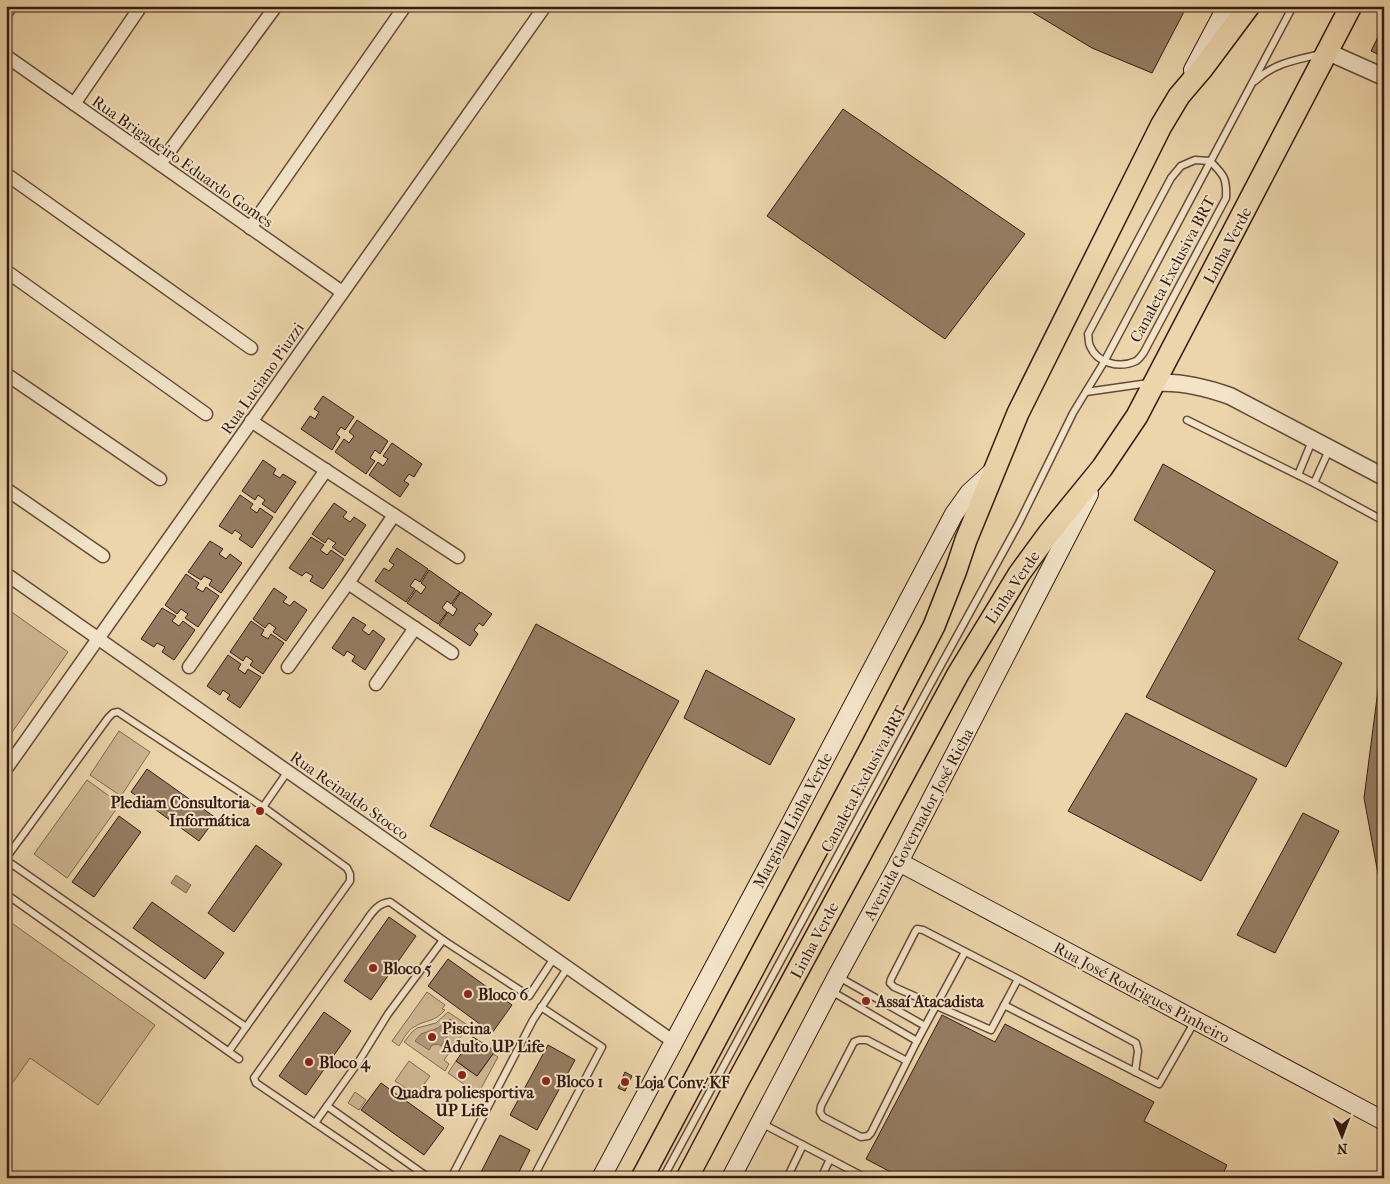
<svg xmlns="http://www.w3.org/2000/svg" width="1390" height="1184" font-family="'IM FELL French Canon',serif">
<style>
.green{fill:#cdb591;stroke:#826850}
.water{fill:#ae9676;stroke:#7e654d}
.building{fill:#957c61;stroke:#361b10}
.lines{fill:none;stroke-linecap:round;stroke-linejoin:round}
.service-casing{stroke:#644a37;stroke-width:9}
.minor-casing{stroke:#644a37;stroke-width:15}
.tertiary-casing{stroke:#644a37;stroke-width:19}
.secondary-casing{stroke:#361b10;stroke-width:20}
.trunk-casing{stroke:#361b10;stroke-width:24}
.service{stroke:#f3e4c8;stroke-width:6}
.minor{stroke:#f3e4c8;stroke-width:12}
.tertiary{stroke:#f3e4c8;stroke-width:16}
.secondary{stroke:#f3e4c8;stroke-width:18}
.trunk{stroke:#ecd5ab;stroke-width:21}
.poi-dot{fill:#8f2418;stroke:#f3e4c8;stroke-width:2}
.labels{text-anchor:middle;stroke-width:4;stroke-linejoin:round;paint-order:stroke}
.street-label{font-size:16px;fill:#361b10;stroke:#f3e4c8}
.poi-label{font-size:16px;font-weight:bold;fill:#361b10;stroke:#f3e4c8;text-anchor:start}
</style>
<rect width="100%" height="100%" fill="#ecd5ab"/>
<filter id="stains"><feTurbulence type="fractalNoise" baseFrequency=".004" numOctaves="4"/><feColorMatrix values="0 0 0 0 .2 0 0 0 0 .09 0 0 0 0 .02 0 0 0 .5 -.17"/></filter>
<radialGradient id="worn" r=".72"><stop offset=".6" stop-color="#630" stop-opacity="0"/><stop offset="1" stop-color="#630" stop-opacity=".3"/></radialGradient>
<g class="green">
<path d="M6,608L68,652L6,741Z"/>
<path d="M119,731L150,752L121,796L90,775Z"/>
<path d="M87,780L120,804L67,878L34,854Z"/>
<path d="M6,919L155,1025L98,1105L30,1058L6,1092Z"/>
<path d="M427,992L445,1005L442,1009L445,1010C434,1023 426,1019 414,1027C407,1031 403,1040 399,1046L392,1041Z"/>
<path d="M448,1012L469,1026L457,1042L462,1046L458,1051L453,1048L444,1060L449,1064L445,1071L404,1042L412,1032L417,1028L436,1023Z"/>
<path d="M493,1054L498,1057L478,1094L448,1073L456,1061L477,1076Z"/>
<path d="M409,1061L430,1076L416,1095L395,1081Z"/>
<path d="M355,1092L366,1100L359,1110L348,1103Z"/>
</g>
<g class="water">
<path d="M176,875L191,885L186,893L171,883Z"/>
<path d="M450,1019L456,1024L441,1046L438,1044L432,1045L429,1050L415,1041L421,1034L438,1028Z"/>
</g>
<g class="building">
<path d="M1022,6H1187L1152,73L1092,48Z"/>
<path d="M1384,25V57L1371,51Z"/>
<path d="M843,109L1025,234L945,339L767,216Z"/>
<path d="M323,396L354,417L345,430L341,427L336,434L340,437L332,450L301,429L310,416L315,419L319,412L314,409Z"/>
<path d="M357,420L388,441L380,454L375,450L370,458L375,461L366,474L335,452L344,439L349,443L354,436L349,432Z"/>
<path d="M392,443L422,464L414,477L409,474L404,481L409,484L400,497L369,475L378,462L383,466L388,459L383,456Z"/>
<path d="M263,460L276,469L273,474L280,478L283,474L296,482L275,513L262,504L265,500L258,495L255,500L242,491Z"/>
<path d="M1163,464L1338,562L1298,639L1342,663L1286,767L1146,697L1215,571L1134,520Z"/>
<path d="M240,495L253,504L250,508L257,513L260,508L273,517L252,548L239,539L242,535L235,530L232,534L219,526Z"/>
<path d="M334,503L347,512L343,517L350,522L354,517L366,525L345,556L332,547L336,543L328,538L325,543L312,534Z"/>
<path d="M311,537L324,545L320,550L327,555L331,550L344,559L323,589L310,581L313,576L306,572L302,576L289,568Z"/>
<path d="M210,541L223,549L219,554L226,559L230,554L242,563L221,593L209,585L212,580L204,576L201,580L188,572Z"/>
<path d="M397,548L428,569L420,582L415,579L410,586L415,589L406,602L375,581L384,568L389,571L394,565L389,561Z"/>
<path d="M429,570L460,592L451,604L447,601L442,608L447,612L438,624L407,603L416,590L421,594L426,587L421,583Z"/>
<path d="M186,574L199,583L196,588L203,592L206,587L219,596L198,627L185,618L188,614L181,609L177,614L165,605Z"/>
<path d="M274,588L287,597L283,602L290,606L294,601L307,610L286,641L273,632L276,628L269,623L265,628L253,619Z"/>
<path d="M461,592L492,614L483,626L479,623L474,630L478,634L470,646L439,625L448,612L453,616L457,609L452,605Z"/>
<path d="M162,608L176,616L172,621L179,626L183,621L195,630L174,660L162,652L165,647L157,643L154,647L141,639Z"/>
<path d="M353,617L366,625L362,630L369,635L373,630L385,639L365,670L352,661L355,656L347,651L344,656L332,648Z"/>
<path d="M251,621L264,630L261,635L268,639L271,634L284,643L263,674L250,665L253,661L246,656L243,661L230,652Z"/>
<path d="M536,624L679,701L569,901L430,826Z"/>
<path d="M1384,644V892L1379,879L1364,798Z"/>
<path d="M228,655L241,664L238,669L245,674L248,669L261,677L240,708L227,699L230,695L223,690L220,695L207,686Z"/>
<path d="M706,670L795,719L770,765L684,718Z"/>
<path d="M1126,713L1257,779L1201,881L1068,811Z"/>
<path d="M147,769L216,818L199,841L131,792Z"/>
<path d="M1303,813L1339,831L1275,953L1237,935Z"/>
<path d="M119,816L141,832L94,897L72,882Z"/>
<path d="M256,845L282,864L234,932L208,913Z"/>
<path d="M152,902L224,953L205,979L133,928Z"/>
<path d="M389,917L416,936L371,1000L344,981Z"/>
<path d="M448,959L512,1005L492,1033L428,986Z"/>
<path d="M324,1012L351,1031L306,1095L279,1076Z"/>
<path d="M942,1015L995,1042L1005,1024L1154,1102L1144,1121L1227,1165L1221,1178H902L866,1159Z"/>
<path d="M473,1037L495,1051L477,1076L456,1061Z"/>
<path d="M548,1045L575,1060L537,1130L510,1115Z"/>
<path d="M625,1072L632,1076L625,1091L618,1088Z"/>
<path d="M381,1083L444,1128L424,1155L361,1110Z"/>
<path d="M500,1135L530,1150L516,1178H478Z"/>
</g>
<g class="lines">
<g class="service-casing">
<g id="service">
<path d="M1255,81C1274,63 1296,60 1321,54"/>
<path d="M1195,160L1210,161C1224,175 1227,178 1226,198L1144,352C1142,355 1139,359 1136,361C1119,369 1097,363 1090,346C1088,342 1089,337 1088,334L1171,178L1181,166Z"/>
<path d="M1086,392L1149,383"/>
<path d="M1187,420L1314,483L1384,521"/>
<path d="M1298,475L1312,441"/>
<path d="M1314,483L1329,450"/>
<path d="M263,807L288,771"/>
<path d="M6,858L108,718L113,713L118,712L263,807L347,868L350,874V881L229,1051"/>
<path d="M6,860L246,1027"/>
<path d="M6,894L239,1059"/>
<path d="M837,976L925,1026"/>
<path d="M1018,979L991,1030L894,987L890,983L891,979L915,932L917,929L923,930L1018,979L1136,1043L1138,1051L1135,1072"/>
<path d="M831,991L917,1041"/>
<path d="M1004,1005L1159,1084L1195,1021"/>
<path d="M907,1061L867,1040H859L854,1042L821,1106L820,1112L823,1117L861,1137L868,1136L871,1133L917,1041L965,952"/>
<path d="M327,1106L429,1178"/>
<path d="M315,1123L359,1061L388,1014L443,940"/>
<path d="M761,1123L866,1178"/>
<path d="M396,1178L256,1083L254,1078L364,924C371,914 377,903 390,902L443,940L529,996L554,958"/>
<path d="M451,1178L533,1020L568,967"/>
<path d="M533,1178L602,1047L541,1007"/>
<path d="M663,1178L930,685L1019,523L1073,413L1104,362L1293,6"/>
<path d="M787,1178L803,1145"/>
<path d="M821,1178L830,1159"/>
</g>
</g>
<g class="minor-casing">
<g id="minor">
<path d="M6,13L11,6"/>
<path d="M6,56L342,292"/>
<path d="M74,104L141,6"/>
<path d="M160,164L276,6"/>
<path d="M6,174L251,348"/>
<path d="M250,228L405,6"/>
<path d="M6,271L206,414"/>
<path d="M6,374L160,479"/>
<path d="M251,421L458,557"/>
<path d="M6,489L103,556"/>
<path d="M6,574L674,1042"/>
<path d="M348,583L452,653"/>
<path d="M189,667L326,470"/>
<path d="M288,667L348,583L394,515"/>
<path d="M376,684L415,628"/>
<path d="M6,769L545,6"/>
</g>
</g>
<g class="tertiary-casing">
<g id="tertiary">
<path d="M1328,52L1384,77"/>
<path d="M1155,383C1181,381 1205,387 1230,396L1384,477"/>
</g>
</g>
<g class="secondary-casing">
<g id="secondary">
<path d="M1193,70L1227,6"/>
<path d="M899,862L1384,1121"/>
<path d="M601,1178L775,853L954,514L969,493L993,471"/>
<path d="M731,1178L837,976L899,862L1089,494"/>
</g>
</g>
<g class="trunk-casing">
<g id="trunk">
<path d="M642,1178L873,744L934,626L956,570L966,540L1018,413L1161,126L1179,96L1202,69L1249,6"/>
<path d="M687,1178L738,1081L958,674L1019,574L1049,533L1102,468L1137,416L1351,6"/>
</g>
</g>
<use href="#service" class="service"/>
<use href="#minor" class="minor"/>
<use href="#tertiary" class="tertiary"/>
<use href="#secondary" class="secondary"/>
<use href="#trunk" class="trunk"/>
</g>
<g class="poi-dot">
<circle cx="260" cy="811" r="5"/>
<circle cx="373" cy="968" r="5"/>
<circle cx="468" cy="994" r="5"/>
<circle cx="866" cy="1001" r="5"/>
<circle cx="432" cy="1037" r="5"/>
<circle cx="309" cy="1062" r="5"/>
<circle cx="462" cy="1075" r="5"/>
<circle cx="546" cy="1081" r="5"/>
<circle cx="625" cy="1082" r="5"/>
</g>
<g class="labels">
<g class="street-label">
<text transform="translate(183 161) rotate(35)" y="6">Rua Brigadeiro Eduardo Gomes</text>
<text transform="translate(1227 245) rotate(-62)" y="6">Linha Verde</text>
<text transform="translate(1172 269) rotate(-62)" y="6">Canaleta Exclusiva BRT</text>
<text transform="translate(262 378) rotate(-55)" y="6">Rua Luciano Piuzzi</text>
<text transform="translate(1012 587) rotate(-56)" y="6">Linha Verde</text>
<text transform="translate(863 779) rotate(-62)" y="6">Canaleta Exclusiva BRT</text>
<text transform="translate(350 795) rotate(35)" y="6">Rua Reinaldo Stocco</text>
<text transform="translate(792 820) rotate(-62)" y="6">Marginal Linha Verde</text>
<text transform="translate(918 824) rotate(-62)" y="6">Avenida Governador José Richa</text>
<text transform="translate(814 940) rotate(-62)" y="6">Linha Verde</text>
<text transform="translate(1142 992) rotate(28)" y="6">Rua José Rodrigues Pinheiro</text>
</g>
<g class="poi-label">
<text x="250" y="808" text-anchor="end">Plediam Consultoria<tspan x="250" dy="18">Informática</tspan></text>
<text x="383" y="974">Bloco 5</text>
<text x="478" y="1000">Bloco 6</text>
<text x="876" y="1007">Assaí Atacadista</text>
<text x="442" y="1034">Piscina<tspan x="442" dy="18">Adulto UP Life</tspan></text>
<text x="319" y="1068">Bloco 4</text>
<text x="556" y="1087">Bloco 1</text>
<text x="635" y="1088">Loja Conv. KF</text>
<text x="462" y="1098" text-anchor="middle">Quadra poliesportiva<tspan x="462" dy="18">UP Life</tspan></text>
</g>
</g>
<rect width="1390" height="1184" fill="none" stroke="#ecd5ab" stroke-width="25"/>
<rect x="8" y="8" width="1375" height="1169" fill="none" stroke="#361b10" stroke-width="2.5"/>
<rect x="12" y="12" width="1365" height="1159" fill="none" stroke="#361b10"/>
<g transform="translate(1342 1136) rotate(179)" stroke="#f3e4c8" stroke-width="4" paint-order="stroke">
<path d="M0-4L9 19L0 12L-9 19Z" fill="#361b10"/>
<text y="-8" font-size="14" font-weight="bold" text-anchor="middle" fill="#361b10">N</text>
</g>
<rect width="100%" height="100%" filter="url(#stains)"/>
<rect width="100%" height="100%" fill="url(#worn)"/>
</svg>
